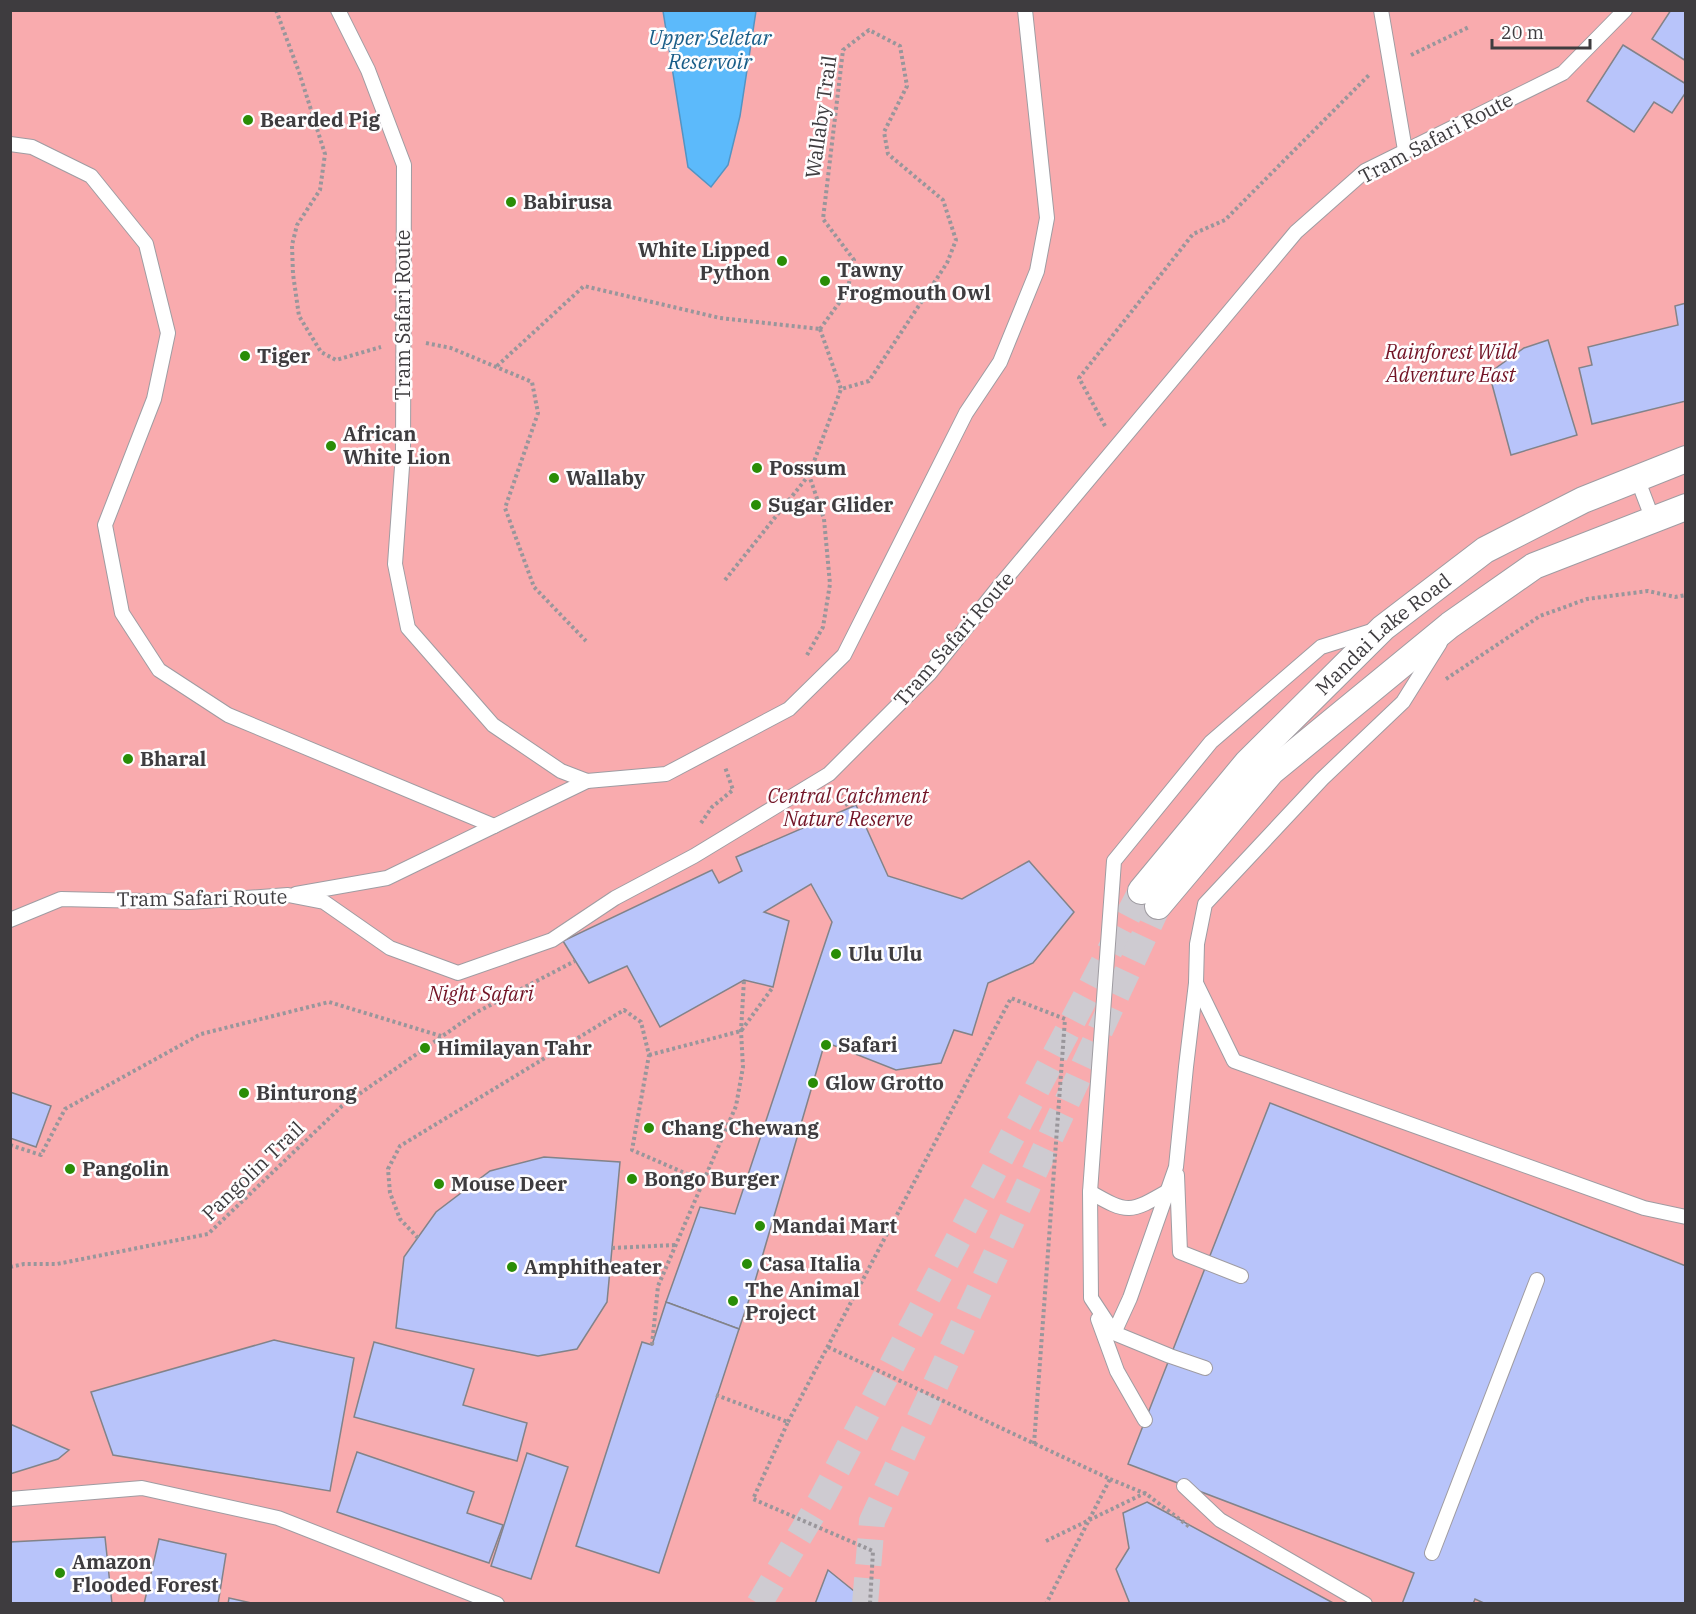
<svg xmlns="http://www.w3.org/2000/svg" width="1696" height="1614" font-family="'IBM Plex Serif',serif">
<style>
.green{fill:#f9abae}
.water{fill:#5cbafb;stroke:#5394c3;stroke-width:1.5}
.building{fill:#b8c4fa;stroke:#828389;stroke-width:1.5}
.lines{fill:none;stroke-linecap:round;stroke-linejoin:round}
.street-tunnel{stroke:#cecbd1;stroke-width:26;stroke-dasharray:26 13;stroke-linecap:butt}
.lane-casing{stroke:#9f9ca2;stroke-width:16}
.street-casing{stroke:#9f9ca2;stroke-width:28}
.path{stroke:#99969b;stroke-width:4;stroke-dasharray:3 3;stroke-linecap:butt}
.lane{stroke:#fff;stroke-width:14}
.street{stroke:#fff;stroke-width:26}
.poi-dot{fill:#2a8d06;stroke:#fefdfe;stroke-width:2}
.labels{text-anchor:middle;stroke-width:5;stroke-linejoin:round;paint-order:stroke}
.street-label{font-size:20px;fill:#3e3c3f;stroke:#fefdfe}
.poi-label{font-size:20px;font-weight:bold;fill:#3e3c3f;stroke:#fefdfe;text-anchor:start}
.park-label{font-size:20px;font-style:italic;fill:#721325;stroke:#fefdfe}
.water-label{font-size:21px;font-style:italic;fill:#195d88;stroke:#fefdfe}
</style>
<rect width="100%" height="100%" fill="#f2eff5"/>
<path class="green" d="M11,11H1685V1603L11,1604Z"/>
<path class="water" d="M663,11H756L740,116L728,165L711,187L688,167Z"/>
<g class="building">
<path d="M1671,10H1686V61L1652,39Z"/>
<path d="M1623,45L1686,84V92L1672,113L1654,102L1634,132L1587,101Z"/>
<path d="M1686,303V401L1592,424L1579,368L1592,365L1588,347L1678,325L1675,306Z"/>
<path d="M1548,340L1577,435L1511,455L1489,373L1524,348Z"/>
<path d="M856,805L888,876L962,899L1029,861L1074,912L1033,963L988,983L972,1035L954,1030L941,1063L896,1070L825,1042L753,1288L739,1329L666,1302L700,1207L735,1214L832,922L811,884L764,912L789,921L773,987L744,980L660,1027L627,966L589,983L563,941L712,870L719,883L742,871L736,857Z"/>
<path d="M10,1092L51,1106L36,1147L10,1138Z"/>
<path d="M1270,1103L1686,1266V1604H1486L1475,1599L1473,1604H1402L1414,1573L1128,1464Z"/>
<path d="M544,1157L620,1162L607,1302L577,1349L538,1356L396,1328L404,1257L436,1212L490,1171Z"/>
<path d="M666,1302L739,1329L659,1573L576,1546L642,1342L652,1345Z"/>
<path d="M274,1340L354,1358L330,1491L113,1455L91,1392Z"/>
<path d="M374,1342L474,1369L463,1405L527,1423L517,1461L354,1417Z"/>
<path d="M10,1424L69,1450L58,1459L10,1474Z"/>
<path d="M357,1452L474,1492L467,1513L503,1525L489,1563L337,1512Z"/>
<path d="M527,1453L568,1467L531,1579L491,1566Z"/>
<path d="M1147,1502L1335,1604H1130L1116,1569L1129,1548L1123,1513Z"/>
<path d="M105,1537L112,1604H10V1542Z"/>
<path d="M159,1539L226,1554L218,1604H144Z"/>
<path d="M828,1570L870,1604H815Z"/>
<path d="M229,1598L256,1604H228Z"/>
</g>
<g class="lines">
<g class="street-tunnel">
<path d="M759,1604L821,1500L1141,891"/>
<path d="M865,1604L872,1521L1158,906"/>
</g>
<g class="lane-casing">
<g id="lane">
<path d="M338,10L368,70L404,165L403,453L395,564L408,628L493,725L561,771L587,781L666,774L789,709L844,655L966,413L1000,362L1037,271L1047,218L1025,10"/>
<path d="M1381,10L1405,150"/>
<path d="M10,144L32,147L91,176L146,244L168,333L154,399L105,525L122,613L159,670L228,715L494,826"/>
<path d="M1637,478L1653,520"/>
<path d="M1375,630L1321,647L1211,742L1114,861L1090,1192L1091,1298L1114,1333L1130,1298L1176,1167L1186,1067L1196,983L1197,944L1205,904L1322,779L1403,702L1440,643"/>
<path d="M296,894L387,878L587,781"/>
<path d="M10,920L61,899L189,902L288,895L324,902L390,948L458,973L552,940L615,898L694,856L829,774L930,673L997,589L1296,232L1365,171L1563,73L1625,10"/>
<path d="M1196,983L1234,1061L1644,1208L1686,1217"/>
<path d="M1177,1175L1180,1252L1241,1276"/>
<path d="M1090,1192C1128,1214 1130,1213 1168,1191"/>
<path d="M1098,1319L1117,1371L1145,1420"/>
<path d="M1114,1333L1170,1356L1205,1368"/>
<path d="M1184,1486L1220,1520L1365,1604"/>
<path d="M10,1499L142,1488L278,1518L497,1604"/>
<path d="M1432,1553L1537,1280"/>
</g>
</g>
<g class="street-casing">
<g id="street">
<path id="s1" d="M1141,891L1247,763L1383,628L1485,550L1583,500L1686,459"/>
<path d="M1158,906L1271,772L1450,625L1534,566L1686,507"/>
</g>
</g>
<g class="path">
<path d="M276,10L299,72L325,154L320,190L297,225L292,245L293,274L299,316L321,352L336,360L381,347"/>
<path d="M1411,55L1469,27"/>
<path d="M820,329L847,292L854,260L823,219L843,50L869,30L900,46L907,86L884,132L888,154L943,200L956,240L947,263L869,381L841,389"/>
<path d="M820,329L841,389"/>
<path d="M426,343L451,348L532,382L538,413L505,508L534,587L586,641"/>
<path d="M497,366L584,286L720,318L820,329"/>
<path d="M1105,426L1079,378L1193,234L1225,220L1369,75"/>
<path d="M725,580L809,475L841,389"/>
<path d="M807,655L823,627L830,584L824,519L809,475"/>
<path d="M1446,679L1540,616L1587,599L1648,591L1675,597L1686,595"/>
<path d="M840,793L849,808"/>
<path d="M701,823L712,807L733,790L725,767"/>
<path d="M649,1055L741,1031L773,987"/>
<path d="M10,1145L41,1155L65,1109L201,1034L329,1002L441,1036"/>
<path d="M418,1238L400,1219L390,1193L388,1169L400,1146L624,1010L641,1022L649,1055L632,1150L703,1181"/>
<path d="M612,1248L675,1245"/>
<path d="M10,1267L24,1264H57L208,1234L342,1106L477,1012L575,961"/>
<path d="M652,1345L658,1286L736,1106L743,1067L741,1031L744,980"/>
<path d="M828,1347L1110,1479L1046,1604"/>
<path d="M716,1395L788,1422L753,1499L873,1551L870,1604"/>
<path d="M788,1422L1011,998L1065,1019L1034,1444"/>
<path d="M1110,1479L1146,1494"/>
<path d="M1046,1541L1145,1493L1191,1528"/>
</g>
<use href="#lane" class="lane"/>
<use href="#street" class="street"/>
</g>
<g class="poi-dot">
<circle cx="248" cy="120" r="6"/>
<circle cx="511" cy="202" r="6"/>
<circle cx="782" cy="261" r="6"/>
<circle cx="825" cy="281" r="6"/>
<circle cx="245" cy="356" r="6"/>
<circle cx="331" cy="446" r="6"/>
<circle cx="757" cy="468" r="6"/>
<circle cx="554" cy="478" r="6"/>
<circle cx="756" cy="505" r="6"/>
<circle cx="128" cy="759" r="6"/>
<circle cx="836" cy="954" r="6"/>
<circle cx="826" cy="1045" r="6"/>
<circle cx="425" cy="1048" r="6"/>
<circle cx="813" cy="1083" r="6"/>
<circle cx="244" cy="1093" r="6"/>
<circle cx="649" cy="1128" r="6"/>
<circle cx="70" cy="1169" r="6"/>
<circle cx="632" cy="1179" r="6"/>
<circle cx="439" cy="1184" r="6"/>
<circle cx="760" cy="1226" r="6"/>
<circle cx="747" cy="1264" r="6"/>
<circle cx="512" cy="1267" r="6"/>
<circle cx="733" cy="1301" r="6"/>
<circle cx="60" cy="1573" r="6"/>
</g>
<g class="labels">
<g class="street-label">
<text transform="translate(821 117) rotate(-82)" y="7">Wallaby Trail</text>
<text transform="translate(1436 138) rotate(-28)" y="7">Tram Safari Route</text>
<text transform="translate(403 315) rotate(-90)" y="7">Tram Safari Route</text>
<text dy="7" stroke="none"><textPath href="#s1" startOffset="354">Mandai Lake Road</textPath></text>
<text transform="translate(954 639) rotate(-49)" y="7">Tram Safari Route</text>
<text transform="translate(202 898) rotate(-1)" y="7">Tram Safari Route</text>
<text transform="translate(253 1171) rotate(-44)" y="7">Pangolin Trail</text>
</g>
<g class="poi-label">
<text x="260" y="127">Bearded Pig</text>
<text x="523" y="209">Babirusa</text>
<text x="770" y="257" text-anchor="end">White Lipped<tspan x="770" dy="23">Python</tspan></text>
<text x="837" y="277">Tawny<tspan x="837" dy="23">Frogmouth Owl</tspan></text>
<text x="257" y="363">Tiger</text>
<text x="343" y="441">African<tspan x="343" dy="23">White Lion</tspan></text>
<text x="769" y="475">Possum</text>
<text x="566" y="485">Wallaby</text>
<text x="768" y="512">Sugar Glider</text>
<text x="140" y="766">Bharal</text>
<text x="848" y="961">Ulu Ulu</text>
<text x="838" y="1052">Safari</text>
<text x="437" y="1055">Himilayan Tahr</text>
<text x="825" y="1090">Glow Grotto</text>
<text x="256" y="1100">Binturong</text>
<text x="661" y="1135">Chang Chewang</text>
<text x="82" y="1176">Pangolin</text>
<text x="644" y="1186">Bongo Burger</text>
<text x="451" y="1191">Mouse Deer</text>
<text x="772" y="1233">Mandai Mart</text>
<text x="759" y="1271">Casa Italia</text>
<text x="524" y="1274">Amphitheater</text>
<text x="745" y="1297">The Animal<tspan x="745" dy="23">Project</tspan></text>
<text x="72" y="1569">Amazon<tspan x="72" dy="23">Flooded Forest</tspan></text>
</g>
<g class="park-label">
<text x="1451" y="359">Rainforest Wild<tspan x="1451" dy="23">Adventure East</tspan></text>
<text x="848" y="803">Central Catchment<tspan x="848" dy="23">Nature Reserve</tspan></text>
<text x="481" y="1001">Night Safari</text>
</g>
<g class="water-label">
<text x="710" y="45">Upper Seletar<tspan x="710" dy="24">Reservoir</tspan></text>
</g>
</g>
<rect width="1696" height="1614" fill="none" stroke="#3e3c3f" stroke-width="24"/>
<path d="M1492 39v9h98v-9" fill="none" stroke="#3e3c3f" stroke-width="3"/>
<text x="1501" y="39" font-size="18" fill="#3e3c3f" stroke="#fefdfe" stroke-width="4.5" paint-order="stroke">20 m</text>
</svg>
